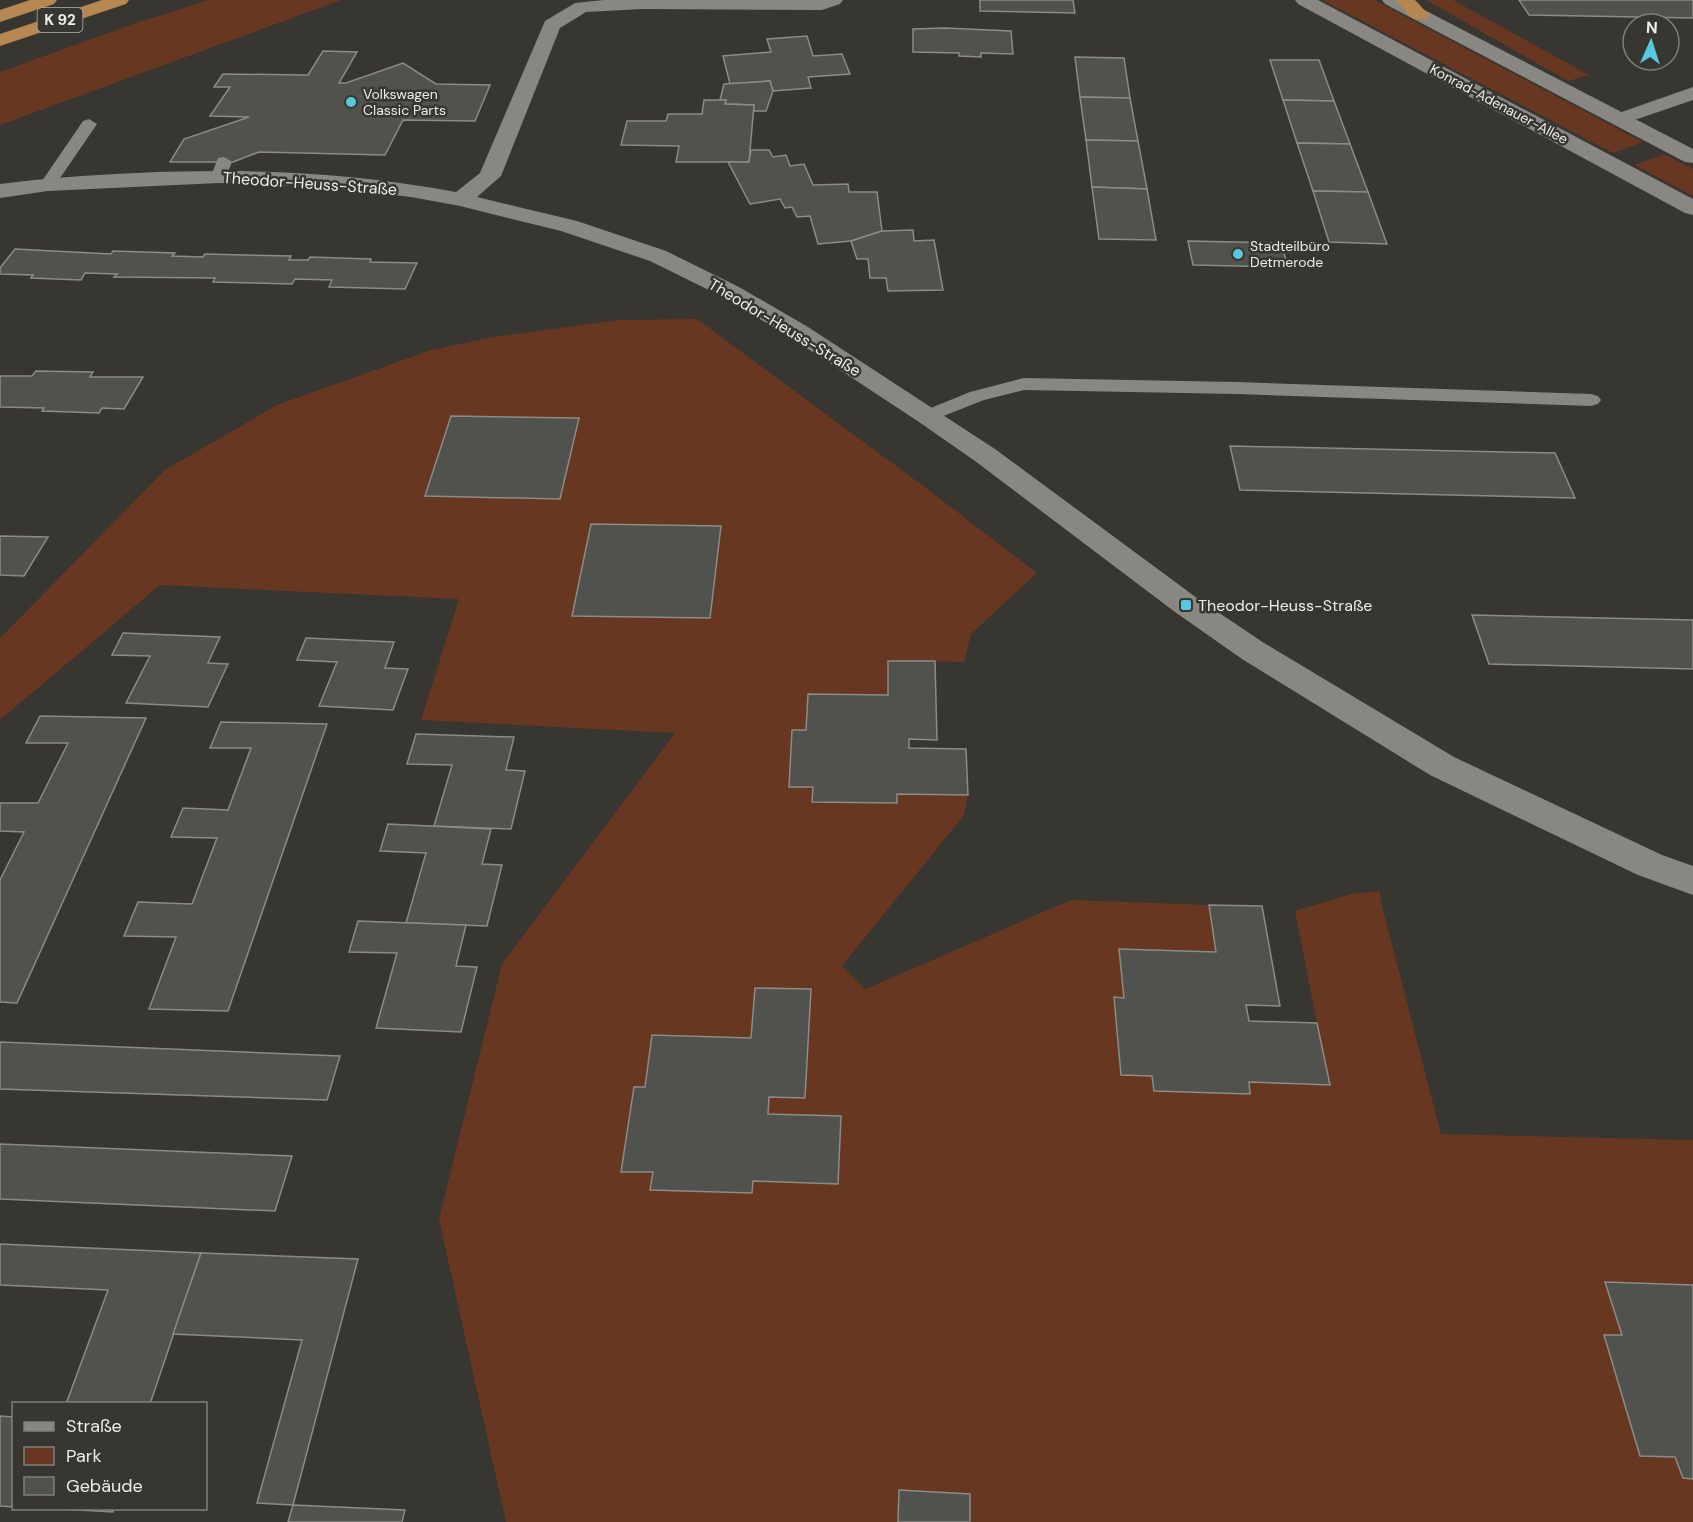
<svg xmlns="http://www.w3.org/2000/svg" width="1693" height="1522" font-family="'DM Sans',sans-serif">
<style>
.green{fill:#673722;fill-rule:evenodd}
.building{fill:#51524d;stroke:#8b8c86;stroke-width:1.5}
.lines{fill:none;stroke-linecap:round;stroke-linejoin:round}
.service{fill:#888781;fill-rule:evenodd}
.minor{fill:#888781;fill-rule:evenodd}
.tertiary{fill:#888781;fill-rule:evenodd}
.trunk{fill:#b68750;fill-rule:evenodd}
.poi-dot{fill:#56c9e0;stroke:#373631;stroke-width:2}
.labels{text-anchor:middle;stroke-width:5;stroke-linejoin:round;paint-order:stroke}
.far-poi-label{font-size:14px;fill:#ecece9;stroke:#373631;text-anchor:start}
.far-street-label{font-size:14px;fill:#ecece9;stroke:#373631}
.shield{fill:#373631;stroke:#b6b5b2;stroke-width:1.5}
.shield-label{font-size:15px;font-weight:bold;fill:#ecece9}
.street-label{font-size:16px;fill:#ecece9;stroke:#373631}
.poi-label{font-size:16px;fill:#ecece9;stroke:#373631;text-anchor:start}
</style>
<rect width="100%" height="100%" fill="#373631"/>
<g class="green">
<path d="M209,0H341L0,125V72L133,24Z"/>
<path d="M1322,0H1374L1643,142L1613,153Z"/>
<path d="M1426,0H1453L1589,75L1568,81Z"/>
<path d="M1664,154L1693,169V196L1634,165Z"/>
<path d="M697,319L926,488L1037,573L971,634L964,662L889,661L888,695L808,694L806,730H792L789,786L813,787L812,802L896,803L897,794L968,795L964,815L842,966L865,989L1071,900L1209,905L1216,952L1124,998H1114L1121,1075L1152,1076L1154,1091L1250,1094L1249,1082L1329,1085L1295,911L1351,894L1380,891L1381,902L1441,1134L1693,1140V1285L1605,1283L1622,1335H1604L1640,1456L1675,1457L1683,1478L1693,1479V1522H970V1494L899,1490L898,1522H506L439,1219L502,964L675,733L421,720L459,599L160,585L0,720V638L165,470L277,405L431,350L494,337L619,320ZM755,988L811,990L805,1098L769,1097L768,1114L841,1117L838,1184L753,1181L751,1193L651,1190L653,1172L621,1171L634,1088L645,1087L652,1035L751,1038Z"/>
</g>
<g class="building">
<path d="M980,0H1073L1075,13L980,11Z"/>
<path d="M1519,0H1693V18L1529,15Z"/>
<path d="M945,28L1011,31L1013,54L981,53V57L959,56V53L913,52V29Z"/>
<path d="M807,36L813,56L842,54L850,74L808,77L811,88L773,91L770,81L730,84L723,56L771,52L767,39Z"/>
<path d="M323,51L357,52L339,83H346L403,63L436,84L490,85L475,121L403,120L385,155L259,152L233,162H170L184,139L249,117L210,116L230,87H214L223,74L308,75Z"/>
<path d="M1075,57L1124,58L1130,98L1080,97Z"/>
<path d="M1270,60H1319L1334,101L1283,100Z"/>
<path d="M770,81L773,91L766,111H753L754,105L725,104L726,100H720L724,84Z"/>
<path d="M1080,97L1130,98L1138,141L1086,140Z"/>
<path d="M704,100H726L725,104L754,105L749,162H676L679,146L621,145L627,121H666L668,114H702Z"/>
<path d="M1283,100L1334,101L1350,144L1297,143Z"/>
<path d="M1086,140L1138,141L1147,189L1092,187Z"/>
<path d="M1297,143L1350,144L1368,192L1313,191Z"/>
<path d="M751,150H769L773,157L786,155L790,166L804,164L813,185L848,184L849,192H877L882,231L851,241L818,244L810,216L797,217L792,207L785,208L780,199L750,204L728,162H749Z"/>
<path d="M1092,187L1147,189L1156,240L1099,239Z"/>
<path d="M1313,191L1368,192L1387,244L1329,242Z"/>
<path d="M913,230L914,241L934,240L943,290L888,291L886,278H870L868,259H857L851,241L882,231Z"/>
<path d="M1188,241L1281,243L1288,267L1193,265Z"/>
<path d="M15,249L111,254L113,251L175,253L172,256L203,257L205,254L291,256L289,260H308L310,257L371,259L370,262L417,263L405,289L329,287L332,280L295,279L292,284L213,282L215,278L114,277L117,274L85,273L81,280L31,278L33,275L0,274V268Z"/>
<path d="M36,371L93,372L90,377H143L124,409L102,408L99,413L42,411L44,408L0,407V376H32Z"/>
<path d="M451,416L579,418L560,499L425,496Z"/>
<path d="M1230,446L1555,453L1575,498L1240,490Z"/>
<path d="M591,524L721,526L710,618L572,616Z"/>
<path d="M0,536L48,537L24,576L0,575Z"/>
<path d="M1472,615L1693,620V669L1489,664Z"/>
<path d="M123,633L220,637L208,663L228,664L208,707L126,703L150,656L112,655Z"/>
<path d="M306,638L394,642L385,668L408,669L393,710L319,706L337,662L297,660Z"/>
<path d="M888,661H935L937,740L909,739V748L966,749L968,795L897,794V803L812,802L813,787H789L792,730H806L808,694L888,695Z"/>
<path d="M40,716L146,718L17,1003L0,1002V880L24,832L0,831V803H38L68,743H26Z"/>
<path d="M221,722L327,724L228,1011L149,1009L176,937L124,936L138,902L192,904L217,838L171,837L183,808L228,810L251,748H210Z"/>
<path d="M416,734L514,737L506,770L525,771L511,829L434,826L452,765L407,764Z"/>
<path d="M388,824L491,829L482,864L502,865L487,926L406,923L426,853L380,851Z"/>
<path d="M1209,905L1262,906L1280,1006L1246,1005L1249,1021L1317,1023L1330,1085L1249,1082L1250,1094L1154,1091L1152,1076L1121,1075L1114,997L1124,998L1119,949L1216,952Z"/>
<path d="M358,921L466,925L456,966L477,967L461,1032L376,1028L397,953L349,952Z"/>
<path d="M755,988L811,989L805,1098L769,1097L768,1114L841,1116L838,1184L753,1181L752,1193L650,1190L653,1172H621L634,1087H645L652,1035L751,1038Z"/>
<path d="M0,1042L340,1056L327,1100L0,1089Z"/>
<path d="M0,1144L292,1156L275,1211L0,1199Z"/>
<path d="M0,1244L201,1253L150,1404H66L108,1290L0,1285Z"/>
<path d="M201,1253L358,1259L293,1505L257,1503L302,1340L173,1334Z"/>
<path d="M1605,1282L1693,1285V1479L1683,1478L1675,1457L1640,1456L1604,1335H1622Z"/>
<path d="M0,1416L14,1417V1507L0,1506Z"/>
<path d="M899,1490L970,1494V1522H898Z"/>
<path d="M293,1505L405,1510L402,1522H288Z"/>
<path d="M44,1508H114L113,1512Z"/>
</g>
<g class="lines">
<g class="service">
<path d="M89,119L97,124L56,184L54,188H42L40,184L83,121Z"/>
<path d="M224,157L232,162L225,180H213L211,176L218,158Z"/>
<path d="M1024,378L1236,382L1591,394L1598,396L1601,400L1598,404L1591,406L1236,394L1024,390L984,400L928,422L921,420L918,416L921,412L970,392Z"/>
</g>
<g class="minor">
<path d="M604,0H843L840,4L822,10L642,9L586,12L560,28L501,176L477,197L577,221L666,251L739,287L808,327L995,449L1197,598L1264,643L1454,757L1662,855L1693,866V895L1638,875L1430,775L1242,659L1175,612L975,461L919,422L790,337L723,297L650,261L561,231L460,206L411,197L323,187L219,183L48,191L0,198V184C46,178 91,175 137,173C246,168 348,172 456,192L480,173L545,21L575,3Z"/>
<path d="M1693,87V100L1620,125L1613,123L1610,119L1613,115Z"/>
</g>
<g class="tertiary">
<path d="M1295,0H1318L1693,199V215L1685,213L1298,4Z"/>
<path d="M1382,0H1405L1693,149V163L1685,162L1385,4Z"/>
</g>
<g class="trunk">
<path d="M30,0H57L54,4L0,22V10Z"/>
<path d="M102,0H129L126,4L0,46V34Z"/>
<path d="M1396,0H1415L1429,15L1427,19H1413Z"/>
</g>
</g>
<g class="poi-dot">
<circle cx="351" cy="102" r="6"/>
<circle cx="1238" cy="254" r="6"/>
<rect x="1180" y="599" width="12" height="12" rx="3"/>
</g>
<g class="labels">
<g class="far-poi-label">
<text x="363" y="99">Volkswagen<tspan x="363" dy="16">Classic Parts</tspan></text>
<text x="1250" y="251">Stadteilbüro<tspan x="1250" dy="16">Detmerode</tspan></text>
</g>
<g class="far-street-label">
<text transform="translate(1499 104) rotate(28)" y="5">Konrad-Adenauer-Allee</text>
</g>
<rect class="shield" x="37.5" y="8" width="45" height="24" rx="4.5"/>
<g class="shield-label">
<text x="60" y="25">K 92</text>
</g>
<g class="street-label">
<text transform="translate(310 183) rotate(4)" y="6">Theodor-Heuss-Straße</text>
<text transform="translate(785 327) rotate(31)" y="6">Theodor-Heuss-Straße</text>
</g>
<g class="poi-label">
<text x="1198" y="611">Theodor-Heuss-Straße</text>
</g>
</g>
<rect x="12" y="1402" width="195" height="108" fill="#373631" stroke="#7f7f7b" stroke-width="1.5"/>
<rect x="24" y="1422" width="30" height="9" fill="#888781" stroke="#7f7f7b" stroke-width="1.5"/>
<text x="66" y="1432" font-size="18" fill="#ecece9">Straße</text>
<rect x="24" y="1447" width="30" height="18" fill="#673722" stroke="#7f7f7b" stroke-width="1.5"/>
<text x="66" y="1462" font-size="18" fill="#ecece9">Park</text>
<rect x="24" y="1477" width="30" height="18" fill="#51524d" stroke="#7f7f7b" stroke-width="1.5"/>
<text x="66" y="1492" font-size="18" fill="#ecece9">Gebäude</text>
<g transform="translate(1651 42) rotate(3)"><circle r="28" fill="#373631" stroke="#7f7f7b" stroke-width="1.5"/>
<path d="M0-4.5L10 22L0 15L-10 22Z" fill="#56c9e0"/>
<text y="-9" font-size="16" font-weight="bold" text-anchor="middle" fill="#ecece9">N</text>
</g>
</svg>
